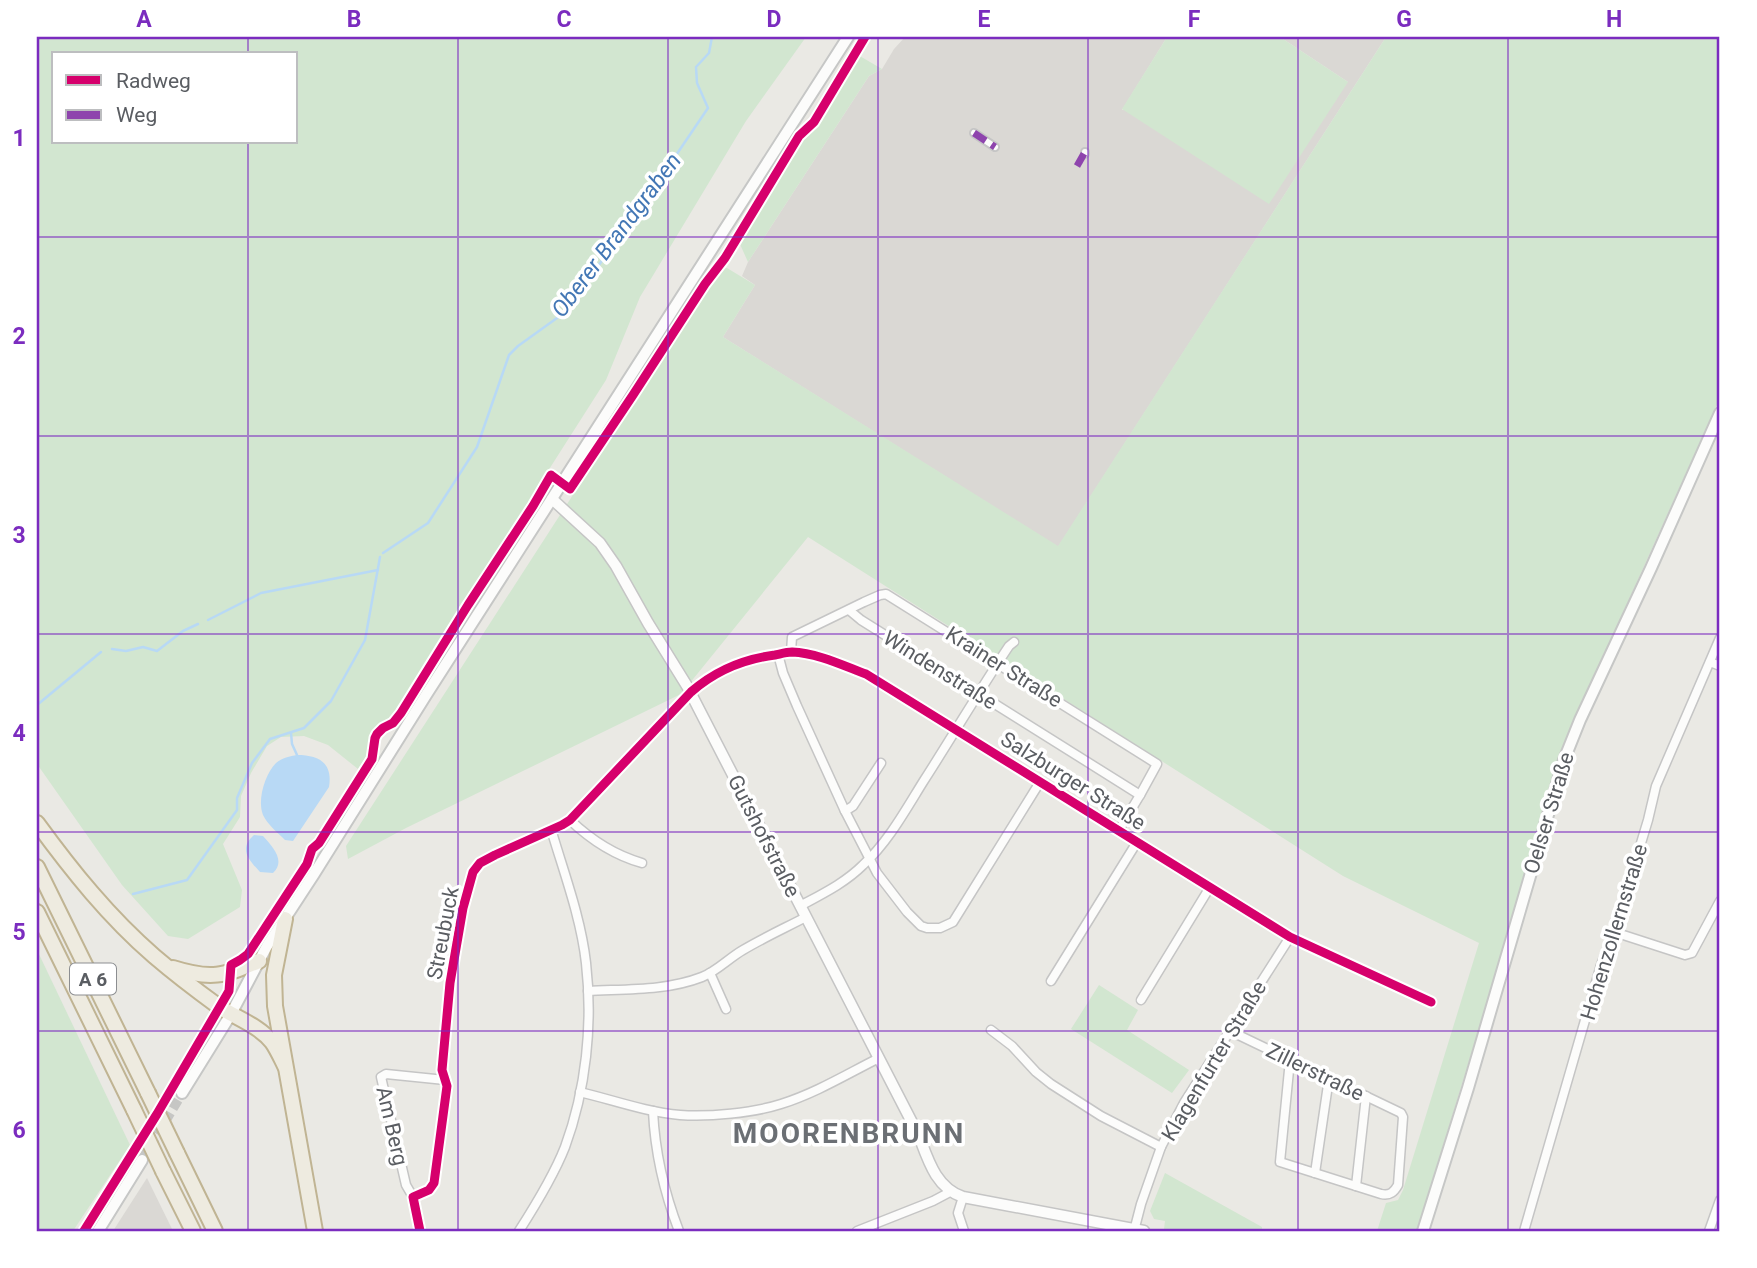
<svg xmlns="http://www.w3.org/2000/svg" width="1757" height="1268" font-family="Roboto,sans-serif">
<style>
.industrial{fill:#dad8d4}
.green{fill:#d2e6d0;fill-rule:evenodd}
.water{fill:#b8d9f5}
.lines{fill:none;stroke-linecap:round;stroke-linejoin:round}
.stream{stroke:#b8d9f5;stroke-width:2.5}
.pedestrian-tunnel{stroke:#c6c6c4;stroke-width:6;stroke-dasharray:6 3;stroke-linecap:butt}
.secondary-tunnel{stroke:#c6c6c4;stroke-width:10;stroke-dasharray:10 5;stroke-linecap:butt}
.pedestrian-casing{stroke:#c5c5c5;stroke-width:10}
.minor-casing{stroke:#c5c5c5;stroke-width:11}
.tertiary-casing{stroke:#c5c5c5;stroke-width:13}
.secondary-casing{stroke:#c6c7c6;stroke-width:14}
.motorway-casing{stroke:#c0b493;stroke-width:18}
.pedestrian{stroke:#fcfcfb;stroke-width:6}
.minor{stroke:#fcfcfb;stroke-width:8}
.tertiary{stroke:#fcfcfb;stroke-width:10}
.secondary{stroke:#fcfcfb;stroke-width:10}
.motorway{stroke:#eeebe0;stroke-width:14}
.motorway-bridge-casing{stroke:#c0b493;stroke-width:18;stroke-linecap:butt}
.motorway-bridge{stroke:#eeebe0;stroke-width:14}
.quiet{stroke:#8e44ad;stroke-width:7;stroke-dasharray:14 7;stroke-linecap:butt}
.cycleway-casing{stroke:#fff;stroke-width:13}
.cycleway{stroke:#d6006c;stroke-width:9}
.grid{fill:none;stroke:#7b2cbf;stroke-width:2;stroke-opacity:0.55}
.labels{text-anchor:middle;stroke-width:7;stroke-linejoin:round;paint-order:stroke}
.shield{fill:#fff;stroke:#8c8e91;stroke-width:2}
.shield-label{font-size:19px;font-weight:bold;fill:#5a5d62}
.street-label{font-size:21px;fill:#5a5d62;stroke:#fff}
.water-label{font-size:23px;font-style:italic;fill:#4377b5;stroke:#fff}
.district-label{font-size:28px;font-weight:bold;letter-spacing:2px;fill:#6b6f74;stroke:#fff}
.neatline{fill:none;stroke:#7b2cbf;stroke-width:2.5}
.grid-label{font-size:23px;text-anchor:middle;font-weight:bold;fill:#7b2cbf}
</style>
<rect width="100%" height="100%" fill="#eae9e4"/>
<g class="industrial">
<path d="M905,37H1167L1122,110L1348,82L1280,37H1386L1058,547L723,337L755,285L742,276L748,262L869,76L882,69L894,49Z"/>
<path d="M147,1178L173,1231H113Z"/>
</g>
<g class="green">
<path d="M37,37H806L746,121L640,297L606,380L358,769L328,745L304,736L281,737L267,746L251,773L241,796L240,817L223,844L242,890L240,907L188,939L168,936L122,885L37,764ZM54,54H296V142H54Z"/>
<path d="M1167,37H1280L1348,82L1269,204L1122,109Z"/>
<path d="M1386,37H1720V398L1566,739L1551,783L1503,950L1417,1231H1377L1386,1203L1398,1200L1403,1190L1479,943L1343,876L808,537L681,694L406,828L348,859L346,846L719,269L727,268L755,285L723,337L1058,546Z"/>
<path d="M858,55L882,69L869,76L748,262L739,242L801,138L811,133Z"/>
<path d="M37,950L130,1145L73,1231H37Z"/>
<path d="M1099,985L1138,1010L1127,1030L1189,1070L1172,1093L1071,1029Z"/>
<path d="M1165,1173L1262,1227V1231H1178L1164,1229L1165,1221L1154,1219L1150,1211Z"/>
</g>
<g class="water">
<path d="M297,755C319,755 333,763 329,787L293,841L285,840C278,833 268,825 263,815C257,800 265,774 276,763C282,758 290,756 297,755Z"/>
<path d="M254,835L263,836C273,847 286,861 273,873L260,872C249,860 238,849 254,835Z"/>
</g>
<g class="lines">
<g class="stream">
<path d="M383,553L428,523L477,447L509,355L518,346L564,313L643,204L708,108L697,83L696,67L709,53L712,37"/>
<path d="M208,620L261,593L378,570"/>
<path d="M112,649L126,651L143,647L157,651L183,631L198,624"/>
<path d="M37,705L101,652"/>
<path d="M291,733L292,744L297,755"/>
<path d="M133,894L187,880L237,810V798L252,763L270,739L304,728L331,701L365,640L380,557"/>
</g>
<path class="pedestrian-tunnel" d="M1077,166L1085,154"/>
<path class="secondary-tunnel" d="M142,1160L182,1093"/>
<g class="pedestrian-casing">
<g id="pedestrian">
<path d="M974,133L995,147"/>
<path d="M1085,152V154"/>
</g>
</g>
<g class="minor-casing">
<g id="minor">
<path d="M849,610L861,620L1140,795"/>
<path d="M791,652L792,637L864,602L880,595L886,594L1157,764L1140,795L1119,830"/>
<path d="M778,654L783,673L797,706L845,811L877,873L907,912L921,926L927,928H940L953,922L1040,782"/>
<path d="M1710,662L1720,666"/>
<path d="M845,811L853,806L881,763"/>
<path d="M570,820C591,840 614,855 642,863"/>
<path d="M800,906C822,894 845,883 863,865C888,842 905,811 923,782C952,737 979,691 1009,646L1014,642"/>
<path d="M1614,932L1685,955L1692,953L1720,901"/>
<path d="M710,973L726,1009"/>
<path d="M1051,981L1137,842"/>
<path d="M588,991C626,989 666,991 702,977C717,971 729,958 743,950C763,938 785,928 806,917"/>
<path d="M1141,1000L1210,887"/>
<path d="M991,1030L1012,1046L1036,1072L1051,1084L1101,1116L1161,1147"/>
<path d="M1230,1031C1287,1058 1344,1086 1401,1113L1403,1117L1398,1185C1394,1192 1390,1196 1381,1194L1280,1162L1290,1060"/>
<path d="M580,1092C613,1100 646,1112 680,1115C709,1117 753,1113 781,1104C816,1093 847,1074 879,1058"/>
<path d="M653,1111C655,1153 664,1192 679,1231"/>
<path d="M1315,1173L1329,1078"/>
<path d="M1356,1186L1366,1096"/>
<path d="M413,1197L406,1185L381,1077L386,1074L445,1080"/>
<path d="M963,1197L958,1213L964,1231"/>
<path d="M420,1231L413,1197L429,1190L434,1183L447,1086L442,1070L450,983L463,908L473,872L480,863L495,855L562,825L570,820L691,692C715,671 743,659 775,655C780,654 786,652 792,652C817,653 842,665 866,674L1290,937L1431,1002"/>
<path d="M519,1231C535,1206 554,1175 565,1147C586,1090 593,1024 586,963C581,918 564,873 551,829"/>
<path d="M857,1231L933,1201L950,1192"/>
<path d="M1134,1231L1141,1204L1161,1147L1184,1103L1290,937"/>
<path d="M1524,1231L1601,965L1614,932L1648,820L1656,786L1720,638"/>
<path d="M1709,1231L1720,1200"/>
</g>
</g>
<g class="tertiary-casing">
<path id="tertiary" d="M552,499L600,543L616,566L648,623L687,686L919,1136C928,1160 936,1188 963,1197L1144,1231"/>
</g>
<g class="secondary-casing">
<g id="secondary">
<path d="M182,1093L231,1014L267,946L314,874L426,695L848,37"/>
<path d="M98,1231L142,1160"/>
<path d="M1423,1231L1468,1088L1564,760L1580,720L1651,568L1720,413"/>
</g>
</g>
<g class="motorway-casing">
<g id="motorway">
<path d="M37,823C72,871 109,917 154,956C175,974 196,990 218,1006C236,1018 258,1025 272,1042C277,1049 281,1058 285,1066"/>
<path d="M37,867L148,1093"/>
<path d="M37,912L134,1110"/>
<path d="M285,919L274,975L275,1006L315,1231"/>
<path d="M173,968C211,980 223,976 259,961"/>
<path d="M177,1153L215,1231"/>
<path d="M163,1171L193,1231"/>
</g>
</g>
<use href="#pedestrian" class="pedestrian"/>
<use href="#minor" class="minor"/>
<use href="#tertiary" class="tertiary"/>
<use href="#secondary" class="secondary"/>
<use href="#motorway" class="motorway"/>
<g class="motorway-bridge-casing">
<g id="motorway-bridge">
<path d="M148,1093L177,1153"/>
<path d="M134,1110L163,1171"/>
</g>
</g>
<use href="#motorway-bridge" class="motorway-bridge"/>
<g class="quiet">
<path d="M974,133L995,147"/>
<path d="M1077,166L1085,152"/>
</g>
<g class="cycleway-casing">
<g id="cycleway">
<path d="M84,1231L157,1114L229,991L231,965L240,960L248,954L307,864L312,849L319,843L372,759L375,738L377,734L383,728L393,723L401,713L468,605L533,506L551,475L570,489L633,395L705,284L725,258L799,136L814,122L865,37"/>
<path d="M420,1231L413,1197L429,1190L434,1183L447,1086L442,1070L450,983L463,908L473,872L480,863L495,855L562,825L570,820L691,692C715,671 743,659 775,655C780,654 786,652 792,652C817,653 842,665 866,674L1290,937L1431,1002"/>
</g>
</g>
<use href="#cycleway" class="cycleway"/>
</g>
<path class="grid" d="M248,37V54M458,37V1231M668,37V1231M878,37V1231M1088,37V1231M1298,37V1231M1508,37V1231M248,142V1231M37,237H1720M37,436H1720M37,634H1720M37,832H1720M37,1031H1720"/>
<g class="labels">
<rect class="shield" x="70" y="963.5" width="46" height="31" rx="5"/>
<g class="shield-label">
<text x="93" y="986">A 6</text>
</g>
<g class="street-label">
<text transform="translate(1004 667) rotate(32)" y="7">Krainer Straße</text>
<text transform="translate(940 670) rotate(32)" y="7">Windenstraße</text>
<text transform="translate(1073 781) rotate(32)" y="7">Salzburger Straße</text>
<text transform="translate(1549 813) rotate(-73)" y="7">Oelser Straße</text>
<text transform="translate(764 836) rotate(63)" y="7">Gutshofstraße</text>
<text transform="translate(1614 932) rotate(-73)" y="7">Hohenzollernstraße</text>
<text transform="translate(443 933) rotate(-79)" y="7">Streubuck</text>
<text transform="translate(1214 1061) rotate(-59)" y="7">Klagenfurter Straße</text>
<text transform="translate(1315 1072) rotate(26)" y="7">Zillerstraße</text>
<text transform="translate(392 1126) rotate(77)" y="7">Am Berg</text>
</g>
<g class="water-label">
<text transform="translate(616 235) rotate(-53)" y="8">Oberer Brandgraben</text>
</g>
<g class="district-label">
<text x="849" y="1143">MOORENBRUNN</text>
</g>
</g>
<rect width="1757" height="1268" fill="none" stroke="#ffffff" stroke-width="77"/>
<rect x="52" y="52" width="245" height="91" fill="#ffffff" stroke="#bdbec0" stroke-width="2"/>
<rect x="66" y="75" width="35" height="10" fill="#d6006c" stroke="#bdbec0" stroke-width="2"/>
<text x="116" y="88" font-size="21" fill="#5a5d62">Radweg</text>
<rect x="66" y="110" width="35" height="10" fill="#8e44ad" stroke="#bdbec0" stroke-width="2"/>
<text x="116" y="122" font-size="21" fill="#5a5d62">Weg</text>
<rect x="38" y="38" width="1680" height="1192" class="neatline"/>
<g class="grid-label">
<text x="144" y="27">A</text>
<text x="354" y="27">B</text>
<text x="564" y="27">C</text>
<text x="774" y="27">D</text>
<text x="984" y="27">E</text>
<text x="1194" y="27">F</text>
<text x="1404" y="27">G</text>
<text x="1614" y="27">H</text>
<text x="19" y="146">1</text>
<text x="19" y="344">2</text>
<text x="19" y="543">3</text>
<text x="19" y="741">4</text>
<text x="19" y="940">5</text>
<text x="19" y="1138">6</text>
</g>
</svg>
